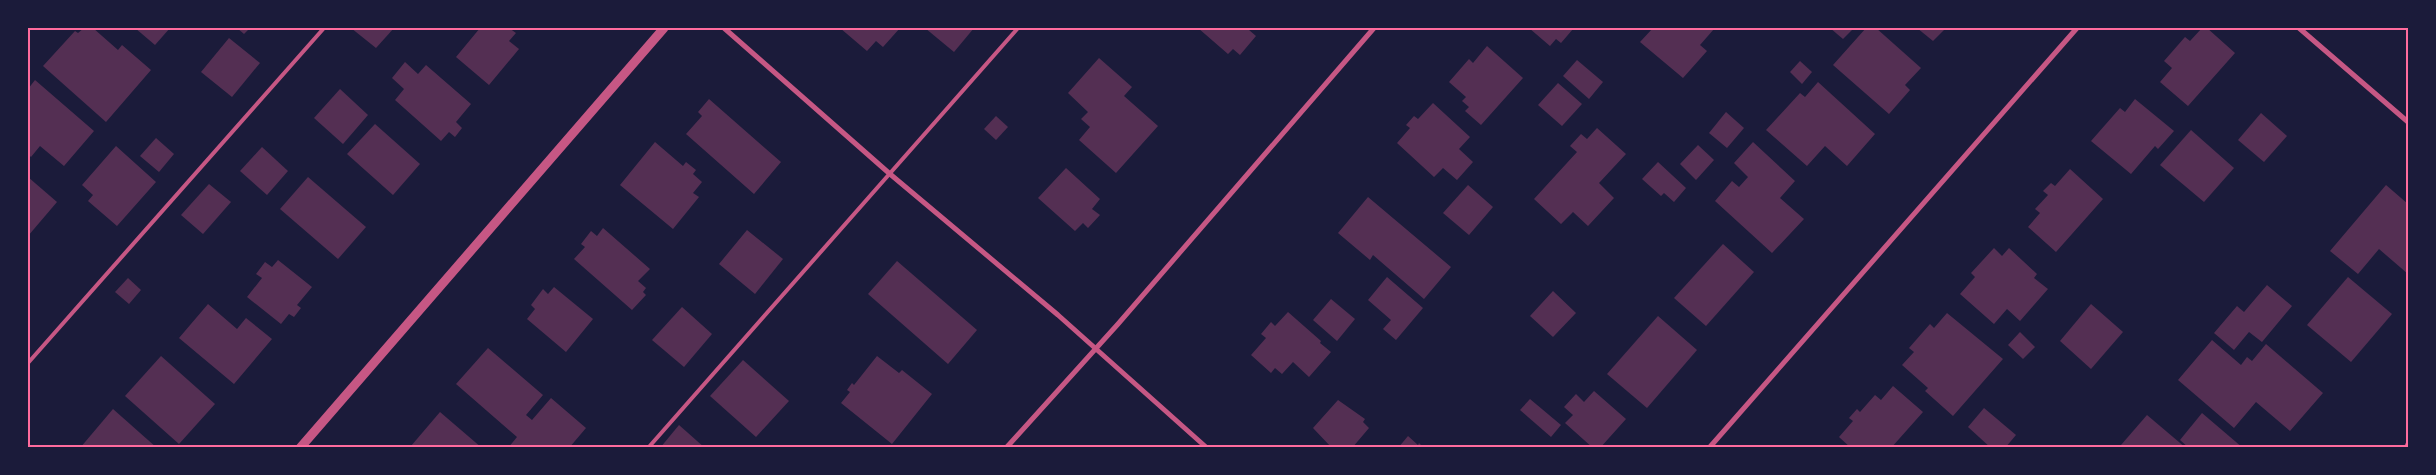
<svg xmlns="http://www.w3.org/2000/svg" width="2436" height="475" font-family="Bitter,serif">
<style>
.building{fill:#542f53}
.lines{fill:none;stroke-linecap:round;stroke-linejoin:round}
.service{stroke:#c65784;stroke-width:4}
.minor{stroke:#c65784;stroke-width:5}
.tertiary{stroke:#c65784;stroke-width:9}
.neatline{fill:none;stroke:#ff6b9d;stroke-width:2}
</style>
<rect width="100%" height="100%" fill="#1b1b3a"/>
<g class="building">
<path d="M84,28H93L118,50L122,45L151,70L106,122L43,66L75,31L78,33Z"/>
<path d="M135,28H170L155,45Z"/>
<path d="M237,28H250L244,34Z"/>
<path d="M351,28H394L376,48Z"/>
<path d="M480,28H509L516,33L509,41L519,49L489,85L456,57Z"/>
<path d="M840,28H900L883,47L876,41L867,51Z"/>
<path d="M925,28H974L954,52Z"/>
<path d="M1198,28H1251L1249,30L1256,36L1240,55L1233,49L1228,54Z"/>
<path d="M1529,28H1571L1573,29L1561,43L1556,39L1550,46Z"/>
<path d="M1653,28H1713L1714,29L1700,45L1707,51L1683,78L1640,42Z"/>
<path d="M1830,28H1854L1843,39Z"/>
<path d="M1866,28H1876L1921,68L1905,85L1910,90L1889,114L1833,65Z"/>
<path d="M1917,28H1946L1933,41Z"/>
<path d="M2202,28H2207L2235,53L2188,106L2160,82L2172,68L2164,61L2185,37L2190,41Z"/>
<path d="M229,38L260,63L232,97L201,72Z"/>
<path d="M1487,46L1523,78L1481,125L1465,111L1469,107L1462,101L1466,97L1449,82L1469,59L1473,63Z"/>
<path d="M1099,58L1132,87L1124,96L1158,126L1116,173L1079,140L1090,127L1081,119L1088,112L1068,93Z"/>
<path d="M1577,60L1603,82L1589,99L1563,76Z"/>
<path d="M1800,61L1812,72L1802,84L1790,72Z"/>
<path d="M405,62L418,74L426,65L471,104L456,122L462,128L455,137L449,132L441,141L395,100L404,89L392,78Z"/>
<path d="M35,80L94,131L64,166L40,146L31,157L28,154V89Z"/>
<path d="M1818,82L1875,134L1847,166L1825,146L1807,166L1766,130L1800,93L1805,97Z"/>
<path d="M1558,83L1582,104L1562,126L1538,105Z"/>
<path d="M340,89L368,115L343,144L314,118Z"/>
<path d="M709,99L781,162L754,194L686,134L702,116L698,112Z"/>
<path d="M2135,99L2174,131L2158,149L2155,146L2131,174L2091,141L2120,108L2125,112Z"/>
<path d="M1433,103L1470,137L1459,149L1473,162L1457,180L1443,168L1434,177L1397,143L1410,128L1406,125L1414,116L1418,119Z"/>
<path d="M1726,112L1744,128L1727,148L1709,133Z"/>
<path d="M2261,113L2287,136L2264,162L2238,140Z"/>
<path d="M996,116L1008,127L996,140L984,129Z"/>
<path d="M375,124L420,164L393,195L347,154Z"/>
<path d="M1597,128L1626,154L1599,183L1614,198L1588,226L1573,212L1561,224L1534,199L1577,152L1570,146L1581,134L1587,139Z"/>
<path d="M2191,130L2234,168L2204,202L2160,165Z"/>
<path d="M156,138L174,154L159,172L140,156Z"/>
<path d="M655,142L683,166L686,162L696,170L693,174L702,182L693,193L699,197L673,229L620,185Z"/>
<path d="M1753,142L1795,181L1780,198L1804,219L1772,253L1715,201L1732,181L1739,187L1748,177L1734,163Z"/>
<path d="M1698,145L1714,160L1696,180L1680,164Z"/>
<path d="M116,146L156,182L117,226L88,201L93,195L82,185Z"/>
<path d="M262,147L288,171L267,195L240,171Z"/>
<path d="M1658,162L1686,188L1674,202L1664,193L1661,196L1642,179Z"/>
<path d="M1066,168L1100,199L1092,209L1100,215L1088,228L1083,223L1075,231L1038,198Z"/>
<path d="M2070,169L2103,199L2056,252L2028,227L2040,213L2035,209L2048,195L2043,191L2051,183L2055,186Z"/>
<path d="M28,177L57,202L28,236Z"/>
<path d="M308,177L366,227L338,259L280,209Z"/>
<path d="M209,184L231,202L203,234L181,215Z"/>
<path d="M1468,185L1493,207L1469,235L1443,213Z"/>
<path d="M2386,185L2408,204V274L2379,249L2358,274L2330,251Z"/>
<path d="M1368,197L1451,267L1424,299L1373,255L1370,260L1338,233Z"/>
<path d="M603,228L650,269L638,281L646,288L643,292L646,295L632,310L574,259L585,247L581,244L591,231L597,236Z"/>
<path d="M747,230L783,259L755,294L719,264Z"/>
<path d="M1723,244L1754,272L1706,326L1674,298Z"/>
<path d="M1994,248L2002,256L2009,248L2037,274L2034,278L2048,289L2020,321L2007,309L1994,324L1960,294L1975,277L1971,273Z"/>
<path d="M278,260L312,287L297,305L301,308L294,317L289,314L281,324L247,297L262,278L256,274L265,262L272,267Z"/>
<path d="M897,261L977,330L948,364L868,294Z"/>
<path d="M1387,277L1423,308L1396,340L1383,329L1391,320L1368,300Z"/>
<path d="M2348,277L2392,314L2351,362L2307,325Z"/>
<path d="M128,278L141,290L129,304L115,292Z"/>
<path d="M2267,285L2292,306L2262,342L2249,332L2234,350L2214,333L2237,306L2244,312Z"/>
<path d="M554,287L593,319L566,352L527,319L535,309L531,305L543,289L548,294Z"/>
<path d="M1553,291L1576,313L1553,337L1530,316Z"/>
<path d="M1331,299L1355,319L1337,341L1313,320Z"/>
<path d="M208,304L237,329L246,318L272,339L234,384L179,338Z"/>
<path d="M2091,304L2123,332L2091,369L2060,341Z"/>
<path d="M682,307L712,334L684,367L652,340Z"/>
<path d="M1288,312L1321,341L1320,343L1331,352L1309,377L1293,362L1282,374L1275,368L1271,373L1251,355L1266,338L1261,334L1271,322L1275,326Z"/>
<path d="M1947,313L2003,359L1953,416L1925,391L1928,388L1902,365L1914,352L1909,348L1930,324L1934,328Z"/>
<path d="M1658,316L1697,350L1647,408L1607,374Z"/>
<path d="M2020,332L2035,347L2023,359L2008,345Z"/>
<path d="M2212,340L2241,365L2247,357L2252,361L2266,344L2323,393L2290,431L2256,402L2234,428L2178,380Z"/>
<path d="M488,348L543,395L526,415L532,420L551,398L586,428L569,448H508L517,437L456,384Z"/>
<path d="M161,356L215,404L179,444L125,396Z"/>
<path d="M877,356L899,373L902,370L932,394L892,444L841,403L850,392L847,390L852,383L854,385Z"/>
<path d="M743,360L789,401L756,437L710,396Z"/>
<path d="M1893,386L1923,412L1891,448H1851L1839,437L1853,421L1849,418L1857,409L1860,412L1875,395L1881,400Z"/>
<path d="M1594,391L1626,419L1600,448H1593L1565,423L1573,415L1564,407L1576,394L1584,402Z"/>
<path d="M1530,399L1561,425L1551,437L1520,410Z"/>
<path d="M1338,400L1365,419L1363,422L1369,428L1352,448L1336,445L1332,448L1313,428Z"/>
<path d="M1984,408L2016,435L2005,448H1991L1968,427Z"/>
<path d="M113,409L157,448H80Z"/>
<path d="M440,412L482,448H413L411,446Z"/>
<path d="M2202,413L2243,448H2189L2180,440Z"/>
<path d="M2147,415L2186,448H2124L2121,445Z"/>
<path d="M679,425L705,448H660Z"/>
<path d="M1408,436L1418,445L1419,443L1424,448H1398Z"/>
</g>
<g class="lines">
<g class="service">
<path d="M28,363L324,28"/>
<path d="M648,448L1018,28"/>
</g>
<g class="minor">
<path d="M724,28L890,174L1058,315L1207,448"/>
<path d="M2299,28L2408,122"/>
<path d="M1006,448L1118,324L1374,28"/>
<path d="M1709,448L2077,28"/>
<path d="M2406,448L2408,444"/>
</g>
<path class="tertiary" d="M300,448L664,28"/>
</g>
<rect width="2436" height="475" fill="none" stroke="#1b1b3a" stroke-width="58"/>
<rect x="29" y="29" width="2378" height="417" class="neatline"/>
</svg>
